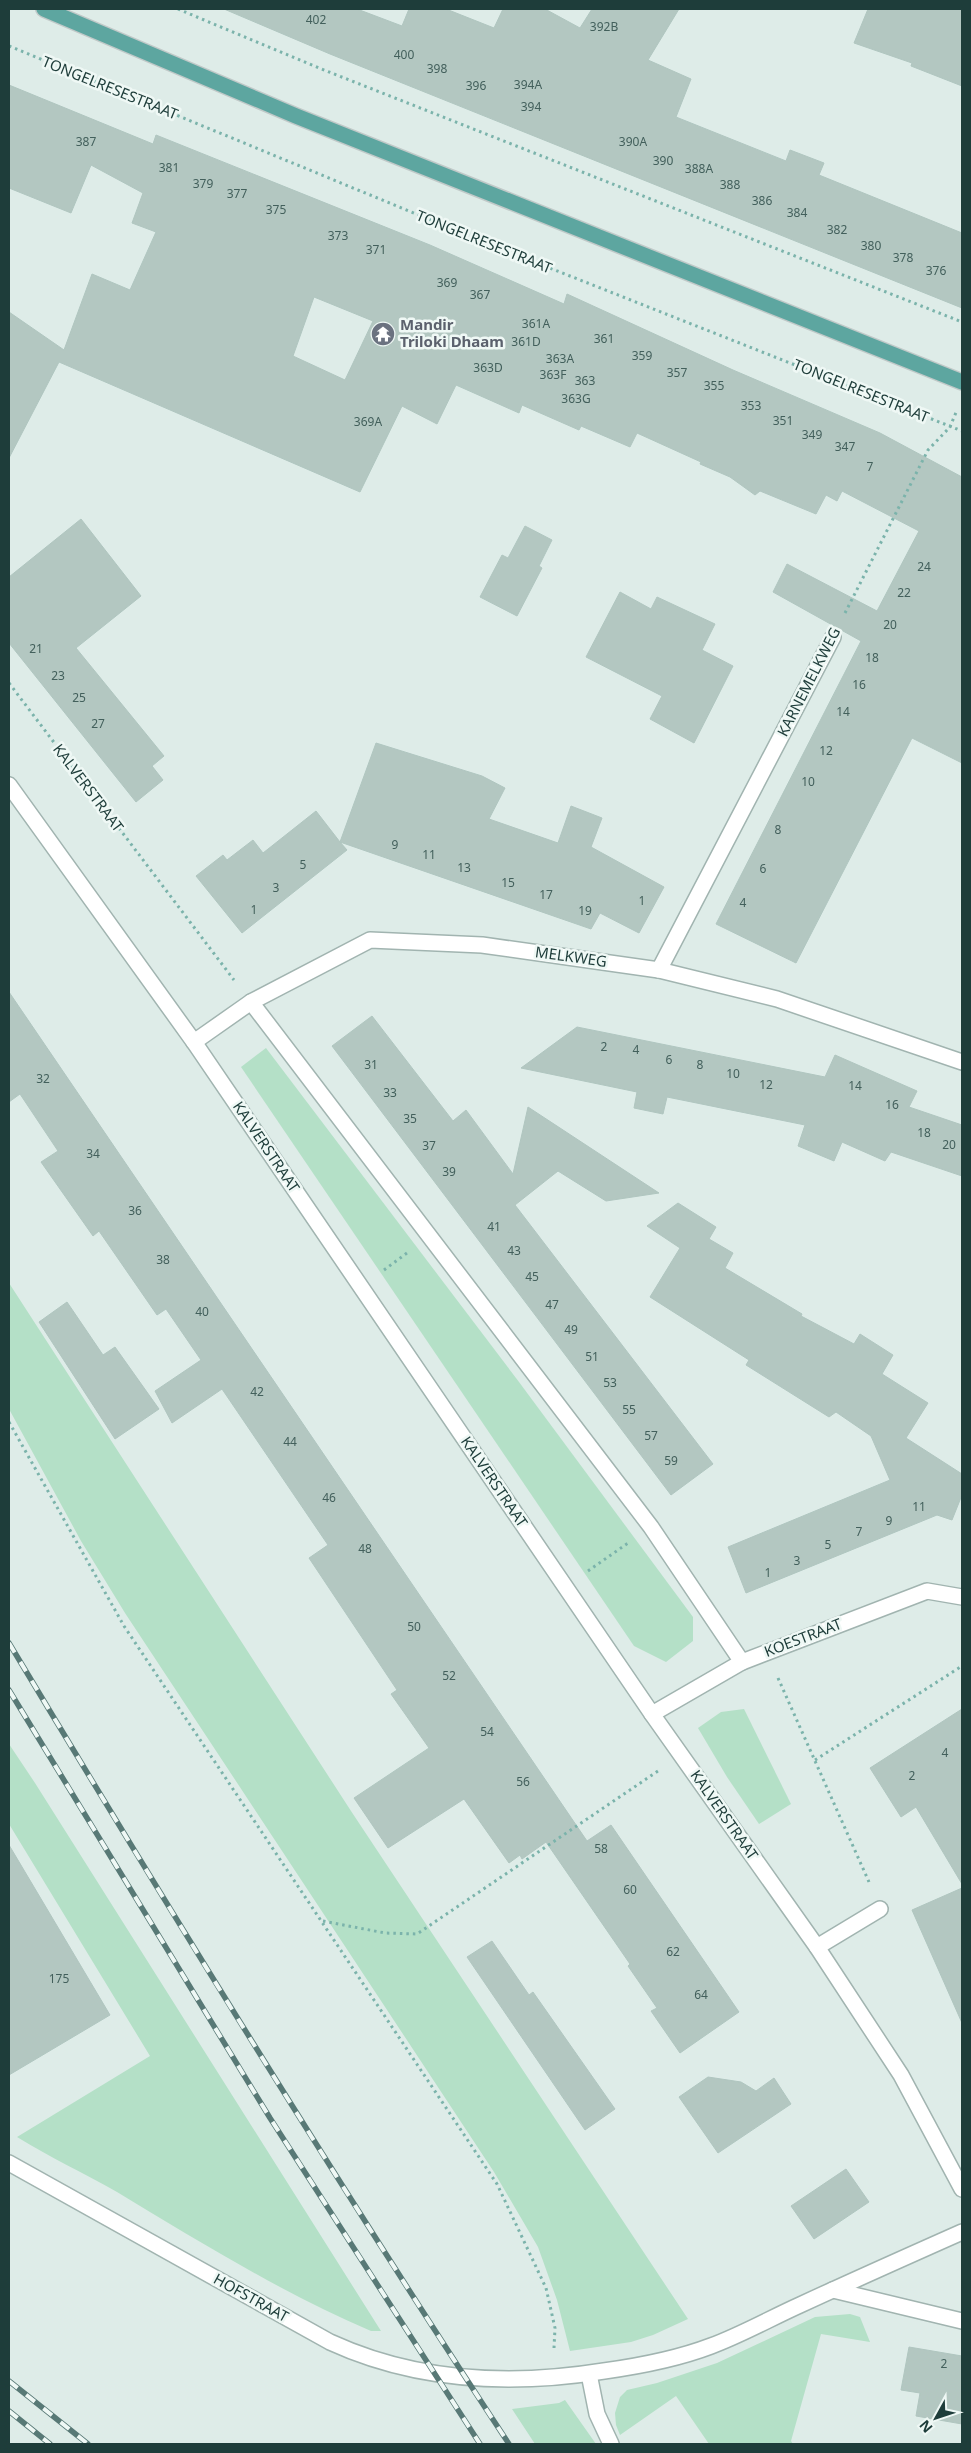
<svg xmlns="http://www.w3.org/2000/svg" width="971" height="2453" font-family="'Noto Sans',sans-serif">
<style>
.green{fill:#b4e0c7}
.building{fill:#b3c7c1;stroke:#b0c6c0;fill-rule:evenodd}
.lines{fill:none;stroke-linecap:round;stroke-linejoin:round}
.minor-casing{stroke:#a1b4b0;stroke-width:18}
.major-casing{stroke:#c0c9c8;stroke-width:18}
.path{stroke:#7bb3ab;stroke-width:3;stroke-dasharray:2.5 4;stroke-linecap:butt}
.minor{stroke:#fff;stroke-width:15}
.major{stroke:#5da6a0;stroke-width:15}
.rail-casing{stroke:#587976;stroke-width:5.5}
.rail{stroke:#eff8f5;stroke-width:4;stroke-dasharray:11;stroke-linecap:butt}
.labels{text-anchor:middle;stroke-width:5;stroke-linejoin:round;paint-order:stroke}
.number-label{font-size:12px;fill:#43605c}
.street-label{font-size:15px;fill:#1e3d3a;stroke:#eff8f5}
.worship-label{font-size:15px;font-weight:bold;fill:#5b616d;stroke:#eff8f5;text-anchor:start}
</style>
<rect width="100%" height="100%" fill="#deece8"/>
<g class="green">
<path d="M266,1048L519,1382L693,1617V1641L666,1662L634,1646L241,1067Z"/>
<path d="M9,1283L351,1811L688,2319L653,2335L631,2342L570,2351L557,2300L538,2247L494,2172L125,1613L81,1541L9,1409Z"/>
<path d="M744,1709L791,1804L759,1824L727,1777L698,1728L721,1712Z"/>
<path d="M9,1744L35,1783L381,2331H371C282,2293 200,2242 117,2192C84,2173 49,2157 17,2137L150,2056L9,1824Z"/>
<path d="M850,2314L860,2317L870,2342L821,2334L791,2441L793,2444H709L676,2396L620,2435L616,2425L615,2413L620,2397L627,2390L657,2383L717,2363L815,2317Z"/>
<path d="M565,2400L596,2444H535L512,2409L559,2403Z"/>
</g>
<g class="building">
<path d="M224,9H357L402,26L409,9H446L494,28L503,9H545L580,28L592,9H679L648,60L691,79L676,117L786,161L790,150L824,163L819,175L962,233V308L330,54Z"/>
<path d="M868,9H962V86L911,66L912,63L854,43Z"/>
<path d="M9,85L153,144L156,135L430,245L564,304L567,294L733,370L880,433L962,477V763L912,738L796,963L716,924L861,641L773,592L787,564L877,611L919,531L842,491L837,501L826,495L816,514L760,491L755,495L730,477L700,464L701,462L637,433L630,447L581,426L579,430L522,405L519,413L456,385L437,424L402,406L360,492L59,362L9,458V312L64,350L92,274L130,290L156,232L132,223L143,193L91,165L71,213L9,188ZM314,297L373,321L345,380L293,356Z"/>
<path d="M81,519L141,596L76,648L164,756L152,766L163,780L136,802L9,643V577Z"/>
<path d="M525,526L552,540L539,566L542,568L517,616L480,597L502,555L508,558Z"/>
<path d="M620,592L651,609L657,597L715,624L702,650L733,666L694,743L650,719L662,696L586,657Z"/>
<path d="M376,743L482,776L505,788L489,819L558,843L571,806L602,818L591,847L664,887L639,933L600,913L591,929L340,842L347,850L242,933L196,876L223,855L227,860L253,840L263,853L316,811L340,842Z"/>
<path d="M9,992L587,1841L611,1825L739,2012L680,2053L651,2011L657,2008L628,1966L630,1964L546,1842L522,1859L520,1855L509,1863L464,1799L388,1848L354,1798L429,1748L391,1694L397,1690L309,1558L328,1545L222,1389L172,1423L155,1391L201,1360L166,1309L157,1315L99,1231L93,1236L41,1162L58,1151L20,1094L9,1102Z"/>
<path d="M372,1016L453,1121L466,1110L513,1174L528,1107L659,1193L606,1201L558,1171L515,1205L713,1464L671,1495L332,1046Z"/>
<path d="M577,1027L825,1077L835,1055L917,1091L909,1107L962,1125V1176L891,1152L885,1161L842,1142L834,1161L798,1146L805,1125L667,1097L663,1114L634,1108L637,1092L521,1068Z"/>
<path d="M678,1203L716,1227L709,1239L733,1253L725,1268L802,1314L801,1316L854,1344L860,1334L893,1355L882,1374L928,1403L906,1438L962,1474V1495L952,1520L937,1515L746,1593L728,1547L890,1480L871,1436L836,1412L829,1417L746,1365L749,1360L650,1297L680,1248L647,1226Z"/>
<path d="M67,1302L103,1355L115,1347L159,1409L115,1439L39,1322Z"/>
<path d="M962,1709V1884L916,1807L901,1817L870,1768Z"/>
<path d="M9,1845L110,2015L9,2075Z"/>
<path d="M962,1888V2023L912,1910Z"/>
<path d="M492,1941L529,1995L533,1992L615,2109L585,2130L467,1957Z"/>
<path d="M708,2077L741,2082L756,2091L774,2078L791,2104L718,2153L679,2097Z"/>
<path d="M846,2169L869,2202L814,2239L791,2206Z"/>
<path d="M909,2347L962,2356V2424L916,2416L920,2393L901,2390Z"/>
</g>
<g class="lines">
<g class="minor-casing">
<g id="minor">
<path d="M9,785L194,1042L652,1714L817,1947L901,2075L962,2189"/>
<path d="M659,970L833,637"/>
<path d="M251,1002L651,1527L742,1662"/>
<path d="M194,1042L251,1002L370,940L482,945L659,970L777,999L962,1062"/>
<path d="M652,1714L742,1662L927,1591L962,1597"/>
<path d="M817,1947L880,1909"/>
<path d="M9,2163L330,2342C417,2382 511,2386 604,2371C640,2366 677,2359 711,2346C741,2335 771,2318 800,2305C854,2280 908,2256 962,2232"/>
<path d="M833,2290L962,2321"/>
<path d="M589,2374L597,2414L611,2444"/>
</g>
</g>
<g class="major-casing">
<path id="major" d="M44,9L296,116L962,382"/>
</g>
<g class="path">
<path d="M178,9L319,68L962,322"/>
<path d="M9,46L484,242L962,431"/>
<path d="M845,613L928,450L950,427L957,410"/>
<path d="M9,683L234,980"/>
<path d="M384,1270L407,1253"/>
<path d="M9,1422L124,1626L497,2184L546,2288L555,2328L554,2348"/>
<path d="M588,1571L628,1543"/>
<path d="M778,1678L869,1882"/>
<path d="M815,1760L962,1666"/>
<path d="M323,1921L385,1933L417,1934L658,1771"/>
</g>
<use href="#minor" class="minor"/>
<use href="#major" class="major"/>
<g class="rail-casing">
<g id="rail">
<path d="M9,1643C171,1913 336,2181 509,2444"/>
<path d="M9,1690L270,2118L480,2444"/>
<path d="M9,2381L88,2444"/>
<path d="M9,2411L50,2444"/>
</g>
</g>
<use href="#rail" class="rail"/>
</g>
<defs>
<g id="temple-disc" transform="scale(1.25)"><circle r="9.5" fill="#6b7280" stroke="#eff8f5"/><path d="M0-6L5-2H3V0L6.5 2.5H4V6H1.5V3h-3V6H-4V2.5H-6.5L-3 0V-2H-5Z" fill="#fff"/></g>
</defs>
<g fill-rule="evenodd">
<use href="#temple-disc" x="383" y="334"/>
</g>
<g class="labels">
<g class="number-label">
<text x="316" y="24">402</text>
<text x="604" y="31">392B</text>
<text x="404" y="59">400</text>
<text x="437" y="73">398</text>
<text x="528" y="89">394A</text>
<text x="476" y="90">396</text>
<text x="531" y="111">394</text>
<text x="86" y="146">387</text>
<text x="633" y="146">390A</text>
<text x="663" y="165">390</text>
<text x="169" y="172">381</text>
<text x="699" y="173">388A</text>
<text x="203" y="188">379</text>
<text x="730" y="189">388</text>
<text x="237" y="198">377</text>
<text x="762" y="205">386</text>
<text x="276" y="214">375</text>
<text x="797" y="217">384</text>
<text x="837" y="234">382</text>
<text x="338" y="240">373</text>
<text x="871" y="250">380</text>
<text x="376" y="254">371</text>
<text x="903" y="262">378</text>
<text x="936" y="275">376</text>
<text x="447" y="287">369</text>
<text x="480" y="299">367</text>
<text x="536" y="328">361A</text>
<text x="604" y="343">361</text>
<text x="526" y="346">361D</text>
<text x="642" y="360">359</text>
<text x="560" y="363">363A</text>
<text x="488" y="372">363D</text>
<text x="677" y="377">357</text>
<text x="553" y="379">363F</text>
<text x="585" y="385">363</text>
<text x="714" y="390">355</text>
<text x="576" y="403">363G</text>
<text x="751" y="410">353</text>
<text x="783" y="425">351</text>
<text x="368" y="426">369A</text>
<text x="812" y="439">349</text>
<text x="845" y="451">347</text>
<text x="870" y="471">7</text>
<text x="924" y="571">24</text>
<text x="904" y="597">22</text>
<text x="890" y="629">20</text>
<text x="36" y="653">21</text>
<text x="872" y="662">18</text>
<text x="58" y="680">23</text>
<text x="859" y="689">16</text>
<text x="79" y="702">25</text>
<text x="843" y="716">14</text>
<text x="98" y="728">27</text>
<text x="826" y="755">12</text>
<text x="808" y="786">10</text>
<text x="778" y="834">8</text>
<text x="395" y="849">9</text>
<text x="429" y="859">11</text>
<text x="303" y="869">5</text>
<text x="464" y="872">13</text>
<text x="763" y="873">6</text>
<text x="508" y="887">15</text>
<text x="276" y="892">3</text>
<text x="546" y="899">17</text>
<text x="642" y="905">1</text>
<text x="743" y="907">4</text>
<text x="254" y="914">1</text>
<text x="585" y="915">19</text>
<text x="604" y="1051">2</text>
<text x="636" y="1054">4</text>
<text x="669" y="1064">6</text>
<text x="371" y="1069">31</text>
<text x="700" y="1069">8</text>
<text x="733" y="1078">10</text>
<text x="43" y="1083">32</text>
<text x="766" y="1089">12</text>
<text x="855" y="1090">14</text>
<text x="390" y="1097">33</text>
<text x="892" y="1109">16</text>
<text x="410" y="1123">35</text>
<text x="924" y="1137">18</text>
<text x="949" y="1149">20</text>
<text x="429" y="1150">37</text>
<text x="93" y="1158">34</text>
<text x="449" y="1176">39</text>
<text x="135" y="1215">36</text>
<text x="494" y="1231">41</text>
<text x="514" y="1255">43</text>
<text x="163" y="1264">38</text>
<text x="532" y="1281">45</text>
<text x="552" y="1309">47</text>
<text x="202" y="1316">40</text>
<text x="571" y="1334">49</text>
<text x="592" y="1361">51</text>
<text x="610" y="1387">53</text>
<text x="257" y="1396">42</text>
<text x="629" y="1414">55</text>
<text x="651" y="1440">57</text>
<text x="290" y="1446">44</text>
<text x="671" y="1465">59</text>
<text x="329" y="1502">46</text>
<text x="919" y="1511">11</text>
<text x="889" y="1525">9</text>
<text x="859" y="1536">7</text>
<text x="828" y="1549">5</text>
<text x="365" y="1553">48</text>
<text x="797" y="1565">3</text>
<text x="768" y="1577">1</text>
<text x="414" y="1631">50</text>
<text x="449" y="1680">52</text>
<text x="487" y="1736">54</text>
<text x="945" y="1757">4</text>
<text x="912" y="1780">2</text>
<text x="523" y="1786">56</text>
<text x="601" y="1853">58</text>
<text x="630" y="1894">60</text>
<text x="673" y="1956">62</text>
<text x="59" y="1983">175</text>
<text x="701" y="1999">64</text>
<text x="944" y="2368">2</text>
</g>
<g class="street-label">
<text transform="translate(110 88) rotate(22)" y="5">TONGELRESESTRAAT</text>
<text transform="translate(484 242) rotate(22)" y="5">TONGELRESESTRAAT</text>
<text transform="translate(861 391) rotate(22)" y="5">TONGELRESESTRAAT</text>
<text transform="translate(809 682) rotate(-63)" y="5">KARNEMELKWEG</text>
<text transform="translate(88 788) rotate(53)" y="5">KALVERSTRAAT</text>
<text transform="translate(571 957) rotate(8)" y="5">MELKWEG</text>
<text transform="translate(266 1147) rotate(56)" y="5">KALVERSTRAAT</text>
<text transform="translate(494 1482) rotate(56)" y="5">KALVERSTRAAT</text>
<text transform="translate(803 1638) rotate(-21)" y="5">KOESTRAAT</text>
<text transform="translate(724 1815) rotate(55)" y="5">KALVERSTRAAT</text>
<text transform="translate(251 2298) rotate(29)" y="5">HOFSTRAAT</text>
</g>
<g class="worship-label">
<text x="400" y="330">Mandir<tspan x="400" dy="17">Triloki Dhaam</tspan></text>
</g>
</g>
<rect width="971" height="2453" fill="none" stroke="#1e3d3a" stroke-width="20"/>
<g transform="translate(936 2418) rotate(230)" stroke="#eff8f5" stroke-width="4" paint-order="stroke">
<path d="M0-4L9 19L0 12L-9 19Z" fill="#1e3d3a"/>
<text y="-8" font-size="14" font-weight="bold" text-anchor="middle" fill="#1e3d3a">N</text>
</g>
</svg>
